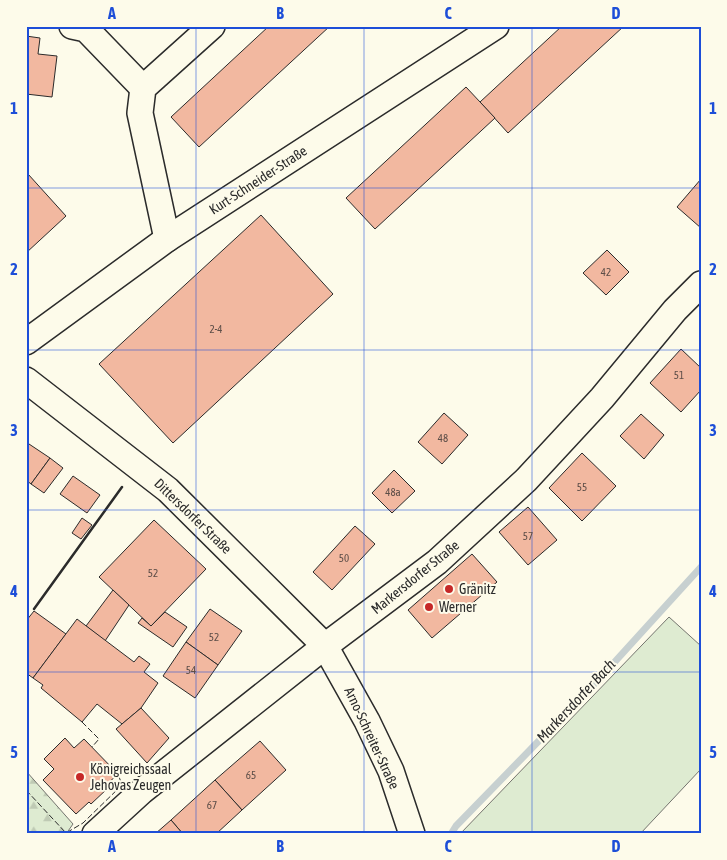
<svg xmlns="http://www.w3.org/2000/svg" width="727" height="860" font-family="'Asap Condensed',sans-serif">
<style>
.forest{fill:url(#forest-firs);stroke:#74746e}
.park{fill:#deebd1;stroke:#74746e}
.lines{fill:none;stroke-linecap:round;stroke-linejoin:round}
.stream{stroke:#c7d0d0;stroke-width:7}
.building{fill:#f2b8a0;stroke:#2b2b2b}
.minor-casing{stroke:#2b2b2b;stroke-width:28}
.minor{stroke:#fdfbea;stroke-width:25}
.fence{stroke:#2b2b2b;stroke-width:1;stroke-dasharray:6 2.5;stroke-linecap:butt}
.wall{stroke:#2b2b2b;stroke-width:2.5}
.grid{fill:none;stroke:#1d4ed8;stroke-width:1;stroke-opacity:0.55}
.poi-dot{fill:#c62828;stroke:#fdfbea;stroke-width:2}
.labels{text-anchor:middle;stroke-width:4;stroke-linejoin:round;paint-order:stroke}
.number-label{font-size:11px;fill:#5d4e48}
.street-label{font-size:14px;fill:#2b2b2b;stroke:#fdfbea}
.poi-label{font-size:14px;fill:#2b2b2b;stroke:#fdfbea;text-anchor:start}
.water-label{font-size:15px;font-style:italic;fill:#2b2b2b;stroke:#fdfbea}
.neatline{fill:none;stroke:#1d4ed8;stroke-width:2}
.grid-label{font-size:16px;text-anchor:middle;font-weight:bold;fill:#1d4ed8}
</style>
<defs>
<pattern id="forest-firs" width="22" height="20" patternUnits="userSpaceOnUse" patternTransform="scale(1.25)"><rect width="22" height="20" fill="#deebd1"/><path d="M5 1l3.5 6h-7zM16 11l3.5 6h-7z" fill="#bfcab4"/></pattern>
</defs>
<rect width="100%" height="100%" fill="#fdfbea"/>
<path class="forest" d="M26,771L73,824L66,834H34L26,831Z"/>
<path class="park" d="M669,617L701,646V769L640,834H460Z"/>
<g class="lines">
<path class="stream" d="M451,834L456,826L601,677L701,567"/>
</g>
<g class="building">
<path d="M269,26H330L199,147L171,117Z"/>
<path d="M562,26H624L508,133L480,102Z"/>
<path d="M26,36L40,38L38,54L57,56L52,97L26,94Z"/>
<path d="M466,87L495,118L375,229L346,198Z"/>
<path d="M28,174L66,216L26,253V176Z"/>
<path d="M701,179V228L677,207Z"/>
<path d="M261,215L333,294L173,443L99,364Z"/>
<path d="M607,250L629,272L606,295L583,273Z"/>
<path d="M681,349L701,368V390L681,412L650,383Z"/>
<path d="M444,413L468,435L442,464L418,442Z"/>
<path d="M641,414L664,435L644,459L620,436Z"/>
<path d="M26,442L50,458L31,484L26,480Z"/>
<path d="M582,453L616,486L582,521L549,488Z"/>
<path d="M50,458L63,468L44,493L31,484Z"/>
<path d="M394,470L415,491L392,513L372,493Z"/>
<path d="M73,476L100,495L87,513L60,494Z"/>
<path d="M528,507L557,540L528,565L499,532Z"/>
<path d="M82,518L92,525L81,539L72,533Z"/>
<path d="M154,520L206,569L151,626L99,577Z"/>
<path d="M355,526L375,544L332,590L313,572Z"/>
<path d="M472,554L497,582L432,638L408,610Z"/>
<path d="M113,590L129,605L105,641L86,626Z"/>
<path d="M210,609L242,631L218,665L186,642Z"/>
<path d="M34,611L66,634L33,678L26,673V621Z"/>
<path d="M165,612L187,627L173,647L138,623L142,618L151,626Z"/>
<path d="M77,619L134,662L139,656L150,664L144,672L158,683L141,708L122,724L97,704L82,722L41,688L43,685L33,678Z"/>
<path d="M186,642L218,665L195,698L163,676Z"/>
<path d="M141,708L169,738L147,763L116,729Z"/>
<path d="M65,738L74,748L84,739L118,774L105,786L108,788L91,804L89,802L76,814L43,780L54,769L44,759Z"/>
<path d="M260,741L286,770L242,810L215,780Z"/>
<path d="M215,780L242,810L216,834H183L171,820Z"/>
<path d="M171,820L183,834H155Z"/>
</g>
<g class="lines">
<g class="minor-casing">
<g id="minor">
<path d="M72,26L86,29L143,88"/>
<path d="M167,239L140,113L143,88L212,26"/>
<path d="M26,342L167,239L496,26"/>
<path d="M26,380L168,490L325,646L367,721L391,771L412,834"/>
<path d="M95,834L142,791L325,646L437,562L526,480L602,398L675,310L701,284"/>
</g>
</g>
<use href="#minor" class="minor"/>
<g class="fence">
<path d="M82,722L99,739L92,747"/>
<path d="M26,790L66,833L83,823L122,785L118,774"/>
</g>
<path class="wall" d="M34,609L122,487"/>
</g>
<path class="grid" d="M196,26V834M364,26V834M532,26V834M26,188H701M26,350H701M26,510H701M26,672H701"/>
<g class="poi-dot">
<circle cx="449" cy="589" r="5"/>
<circle cx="429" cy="607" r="5"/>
<circle cx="80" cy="777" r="5"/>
</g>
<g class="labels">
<g class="number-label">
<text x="606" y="276">42</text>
<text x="216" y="333">2-4</text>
<text x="679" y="379">51</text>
<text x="443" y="442">48</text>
<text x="582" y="491">55</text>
<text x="393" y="496">48a</text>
<text x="528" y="540">57</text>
<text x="344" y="562">50</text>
<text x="153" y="577">52</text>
<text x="214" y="641">52</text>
<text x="191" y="674">54</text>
<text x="251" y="779">65</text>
<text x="212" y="809">67</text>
</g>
<g class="street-label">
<text transform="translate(258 180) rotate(-33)" y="5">Kurt-Schneider-Straße</text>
<text transform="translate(193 516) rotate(44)" y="5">Dittersdorfer Straße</text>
<text transform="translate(415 577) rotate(-39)" y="5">Markersdorfer Straße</text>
<text transform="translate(372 738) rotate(65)" y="5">Arno-Schreiter-Straße</text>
</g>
<g class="poi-label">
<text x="459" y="594">Gränitz</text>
<text x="439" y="612">Werner</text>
<text x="90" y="774">Königreichssaal<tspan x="90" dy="16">Jehovas Zeugen</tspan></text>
</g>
<g class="water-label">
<text transform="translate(576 701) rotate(-47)" y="5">Markersdorfer Bach</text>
</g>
</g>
<rect width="727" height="860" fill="none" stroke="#fdfbea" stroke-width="55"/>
<rect x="28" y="28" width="672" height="804" class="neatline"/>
<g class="grid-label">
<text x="112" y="19">A</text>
<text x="280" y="19">B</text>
<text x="448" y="19">C</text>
<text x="616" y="19">D</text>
<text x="14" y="114">1</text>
<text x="713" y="114">1</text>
<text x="14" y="275">2</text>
<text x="713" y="275">2</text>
<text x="14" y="436">3</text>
<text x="713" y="436">3</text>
<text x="14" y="597">4</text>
<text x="713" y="597">4</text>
<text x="14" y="758">5</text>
<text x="713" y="758">5</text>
<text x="112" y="852">A</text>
<text x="280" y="852">B</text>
<text x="448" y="852">C</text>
<text x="616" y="852">D</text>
</g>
</svg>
